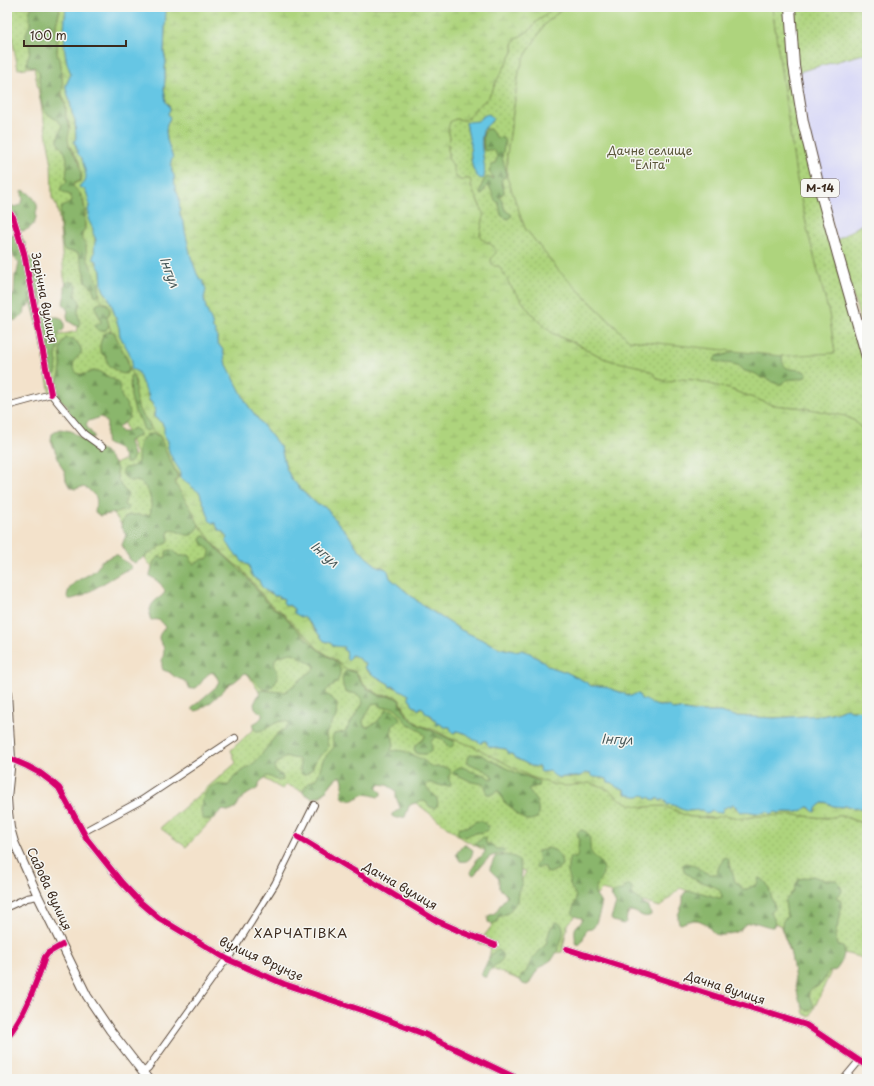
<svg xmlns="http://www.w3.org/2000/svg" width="874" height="1086" font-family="'Playpen Sans',sans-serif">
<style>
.built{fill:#d7d7f8}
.grass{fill:url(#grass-dots);stroke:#747f4e;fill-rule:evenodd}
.forest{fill:url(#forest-firs);stroke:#627045}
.wetland{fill:url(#wetland-marsh);stroke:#747f4e}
.garden{fill:#aed47d;stroke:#747f4e}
.water{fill:#66c6e4;stroke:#507881}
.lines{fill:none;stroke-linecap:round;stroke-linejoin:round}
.minor-casing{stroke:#574638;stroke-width:8}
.tertiary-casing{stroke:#574638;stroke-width:10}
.trunk-casing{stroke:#574638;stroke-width:12}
.minor{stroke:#fff;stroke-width:6}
.tertiary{stroke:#fff;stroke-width:8}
.trunk{stroke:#fff;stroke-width:10}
.cycleway-casing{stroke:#f6f6f2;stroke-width:8}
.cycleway{stroke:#d6006c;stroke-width:6}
.labels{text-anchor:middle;stroke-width:3;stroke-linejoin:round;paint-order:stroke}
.shield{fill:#f6f6f2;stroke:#73675e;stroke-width:1}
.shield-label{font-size:11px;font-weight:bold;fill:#3b2a1e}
.park-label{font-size:12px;fill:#585436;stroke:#f6f6f2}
.street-label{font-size:12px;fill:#3b2a1e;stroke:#f6f6f2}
.water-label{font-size:13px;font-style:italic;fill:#485959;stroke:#f6f6f2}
.neighbourhood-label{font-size:13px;letter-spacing:1px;fill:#3b2a1e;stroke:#f6f6f2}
</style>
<defs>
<pattern id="grass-dots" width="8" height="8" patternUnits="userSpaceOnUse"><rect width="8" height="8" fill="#aed47d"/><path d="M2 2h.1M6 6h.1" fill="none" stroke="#97b66c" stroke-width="1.8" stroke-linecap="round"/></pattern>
<pattern id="forest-firs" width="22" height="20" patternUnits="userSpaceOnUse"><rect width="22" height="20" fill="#8ab66c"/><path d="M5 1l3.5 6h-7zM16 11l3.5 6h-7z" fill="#729458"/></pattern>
<pattern id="wetland-marsh" width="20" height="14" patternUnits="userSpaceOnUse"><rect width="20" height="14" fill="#aed47d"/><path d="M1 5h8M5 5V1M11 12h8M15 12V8" fill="none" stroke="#97b66c"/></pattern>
</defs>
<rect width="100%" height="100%" fill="#f6f6f2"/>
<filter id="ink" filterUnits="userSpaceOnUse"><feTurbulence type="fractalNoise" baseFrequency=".025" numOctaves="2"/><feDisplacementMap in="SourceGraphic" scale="8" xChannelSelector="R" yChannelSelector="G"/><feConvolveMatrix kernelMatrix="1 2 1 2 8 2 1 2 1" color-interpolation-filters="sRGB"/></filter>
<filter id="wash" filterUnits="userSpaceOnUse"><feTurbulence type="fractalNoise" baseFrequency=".012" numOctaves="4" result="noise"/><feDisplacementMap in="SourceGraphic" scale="16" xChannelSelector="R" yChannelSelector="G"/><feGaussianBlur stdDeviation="0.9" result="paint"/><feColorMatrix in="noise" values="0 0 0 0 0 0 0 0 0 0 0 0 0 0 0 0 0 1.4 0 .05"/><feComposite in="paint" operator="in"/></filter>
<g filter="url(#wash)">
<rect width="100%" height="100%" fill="#f3e2cb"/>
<path class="built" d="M867,53V221L837,240L806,121L798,72Z"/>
<g class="grass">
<path d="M7,7H60L59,14L71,150L79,161L80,193L86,253L100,290L101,298L102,301L108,304L111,331L133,375L152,430L160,436L179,477L198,523L216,547L236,565L241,568L268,602L275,608L280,610L296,627L311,640L317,648L340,663L343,668L356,672L358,674L364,685L380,695H391L395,696L400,701L408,715L420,725L437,731L449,738L473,746L529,776L555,785L589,783L601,786L609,790L618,798L643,807L664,806L687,816L694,817L714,818L720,816L725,815L743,819L755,816L794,815L826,818L836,815L842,816L861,823H867V959L840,952L810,1017L804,1014L791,954L780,925L680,888L660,907L602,890L568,924L562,952L550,954L528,983L487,967L491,948L479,943L510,901L526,872L463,839L398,789L378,780L344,776L336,778L320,798L287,785L282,789L256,774L186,847L160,828L236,763L231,750L272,712L246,671L226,687L211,671L175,625L169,592L114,514L95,472L136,455L110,385L50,395L41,339L78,331L64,277L59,218L56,204L52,198L51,159L34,67L18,69L7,13Z"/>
<path d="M552,7H564L545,24L524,58L519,72L507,155V177L525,228L559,271L629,340L835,353L829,314L808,233L796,175L772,7H787L789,49L834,256L867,371V472L863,459L865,431L858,425L855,421L845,416L804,408L772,405L729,389L694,380L679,379L671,381H665L658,379L653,373L605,359L575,343L562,338L551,332L531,313L509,284L507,279L491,264C491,258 493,252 493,246L481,239C478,229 485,222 483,214C481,202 470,194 471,182L460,180L456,177L448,158V143L450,138L448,129V125L450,122L455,119L465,120L468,118L477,107L487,99L492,91L496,82L513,52V44L516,39L530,30L537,21L545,16ZM483,116L492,122C491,122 487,125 486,125C480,133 482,151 484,160L473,170L471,159L470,142L466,123L479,121Z"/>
<path d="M793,7H867V53L798,72Z"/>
<path d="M867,221V345L837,240Z"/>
</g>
<g class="forest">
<path d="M32,7H60L59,14L56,25V32L58,39L57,51L61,64L63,86L62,97C67,103 65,110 66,118C67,122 70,124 70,129C70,135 67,139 69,144C73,157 87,165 80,181L75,183C83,198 85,203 85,220C85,226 85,230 82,235C83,238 85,241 86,244C87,249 86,253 87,257C89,267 106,286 97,296L95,295L92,287L86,282L85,279V273L78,253L64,250L63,247C62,239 59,213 61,208L71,202L72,200L71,196L60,190L62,185L66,183L67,180L66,178C67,168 69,158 63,149C61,147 58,145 58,141C57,136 61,131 62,126C59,118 48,117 44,110C40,101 40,88 39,79C39,76 40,72 38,70C36,67 30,66 27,65C26,59 30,55 30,49C30,44 26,42 26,37C25,33 28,29 30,25C31,18 26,15 32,7Z"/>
<path d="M486,129H490L496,137L503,138L505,142L502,157L506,171V176L501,180L504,190V193L501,195L500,198L502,200L505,210L512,215L509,219C497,216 502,213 499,205C498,200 498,204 495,200C493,197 492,191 490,188L488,186L486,187L482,195L480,194C480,190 482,180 487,177L493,179V177L489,172L492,165L495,163L497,158C496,151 493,148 485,151L484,150L483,136Z"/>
<path d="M22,190C28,191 36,199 37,205C38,209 36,211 36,214C36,215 36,216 36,217C36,225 27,231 21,231L10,216H8V218L11,226L7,230V200C13,208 17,210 23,200L22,193Z"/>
<path d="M16,234L22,238L25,243V250L27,255L35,263L40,277L43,283V285L40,293L44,300L41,309L42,312L51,317H58L61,318L64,322V329L57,336L59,345L56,355L57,363L56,374L54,375H51L49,368L29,293L30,304L25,309L24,314L20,318L16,320L7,321V303L11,299L14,293L15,275L17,273L19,263L14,258L11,247L7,246V237Z"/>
<path d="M69,281L75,283L77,286L75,296C85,304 76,306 78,314C79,319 80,322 80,327H78L68,321L67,315L68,311L63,303L65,294V285Z"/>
<path d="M100,303C110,303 113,309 107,317L109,325L106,330C101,332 98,331 95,327L96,324L101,323C101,316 95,312 96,305Z"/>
<path d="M111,331L114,332C118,339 120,346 124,353C127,361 130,363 128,372L124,374L120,373L109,366L105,356L102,354L100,351V345L103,334Z"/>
<path d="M66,338L73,339C76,341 80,345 81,349C84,358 66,357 77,374H86L93,371H98L118,382C120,386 120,391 121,395C124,403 134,411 128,419C125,423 121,424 118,428L121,432H126L134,428L139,431V436L132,439L129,441C130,450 137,456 130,463H126C124,458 122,451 117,448C113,446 110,446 107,444C106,441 106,437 106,434C106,426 110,423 101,417L89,421L86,424L87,427L94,436L93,438H88L70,414L66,404L54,395L53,391L60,374L61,366L60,349L63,341Z"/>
<path d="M737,350L782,355C782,376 796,365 807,373V375C800,383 787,375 782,384C773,386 770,376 761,378C753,371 754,374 745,371C742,370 740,367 737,365C730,362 721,365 714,360L715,358C718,355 719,355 724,355C728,354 733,351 737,350Z"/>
<path d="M132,375H133C137,385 136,407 142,415C147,420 152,424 149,430L146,431L143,428L141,421L135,412L131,397L130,378V376Z"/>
<path d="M60,429L71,431L94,447L105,451L116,466L118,481L122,487L127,493L128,496L125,501L124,505L128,507V510L100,516L95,512L96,503L97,502L96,497L87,488L82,487L75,489L72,488L69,486L66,480L65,472L61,466L51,440L52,434Z"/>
<path d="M148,434H154L160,436L167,454L177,474V483L199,521C199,526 198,530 194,533C187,540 178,528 169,531L168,534L169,541L168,542L135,563L130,560L122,545L126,535L121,526C125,507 138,519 150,514C153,504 150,489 141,483C138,480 136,482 132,481C126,480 120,474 124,468L132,467L138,462C139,449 136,443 148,434Z"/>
<path d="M203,536H205L211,541L216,548L244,574L267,603L273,608L282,613L296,629L310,642L316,648L338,663C342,670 340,680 334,685C332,687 328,688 326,691V694L332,698L337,704L336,717L328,729L326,735L328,746L327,750L317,758L312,769L306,774H302L300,771V762L298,759L286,757L277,763L274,767L276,772L282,775L283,780C276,782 273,777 267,776L261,781L257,789C251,792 243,796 239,802C237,805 237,808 233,810C229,813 225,809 221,811C220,812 215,818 212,820L203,819C198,809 203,791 213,786C218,783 223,786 229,785L234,777L254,763L262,754L277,734L286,728L289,724L287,721C275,719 267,732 256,731L253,728V724L258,721L262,717V713C257,711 255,709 254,704L261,690C269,691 277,692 285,692L309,673L314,670L315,666L307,661L293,653C289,653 281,656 277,657C271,664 277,668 278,675C278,680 273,686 270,689C258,692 255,676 245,673L234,682L227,685L224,690L211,702L199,710L195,711L192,709V708L195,705L217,686L219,682L216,675L213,672C202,674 202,690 190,689L185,681L175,677L169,672L163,670C160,662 164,657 164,650C164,645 159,642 159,638C159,633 164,630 165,626C161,620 158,619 151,620C149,616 149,614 150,610C152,599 160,600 165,592C162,583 157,581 150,576V574L154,561L160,556L163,558L166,557V552L169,550H172L180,556L189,555L191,557V562L194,564L203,559H207C210,555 211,553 209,549C205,546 202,545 201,539Z"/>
<path d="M115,555H118C118,555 123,560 123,560C129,564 137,569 124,571L82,596L72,599H69L67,597C69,575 95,580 101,561Z"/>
<path d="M347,670L356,673L362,684L366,688L380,696H392L399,700L407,716L417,724L454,741V745L449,748L448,747C444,741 445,739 436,737L431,741C431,744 432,746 432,749C431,755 421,755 416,753L414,748C417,742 423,742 425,736C421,729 413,728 407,723C402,719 401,712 395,708C390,706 386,709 382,707C380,706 378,704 377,703L372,704L363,721L364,726L367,727L377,722L386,710C393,708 397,712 400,719L399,721L393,725L391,733L394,744L391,750L392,751C403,749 405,752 414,756C417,757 420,758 423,760C426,762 429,766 433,767C439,768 444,766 449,769L451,772C449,776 447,779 451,783V785L449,786C441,787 435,783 428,783L426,786C428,794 437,792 438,804L435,808L430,807L426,802L423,801L412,804L409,806L405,817C400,818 396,819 392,816V814L400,809V807L396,797V791L395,790L387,785L379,784L377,788L381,792V795L378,797C374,796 367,793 362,795C357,797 355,802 348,800C334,796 348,787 341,776C329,779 329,796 312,798L303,793C303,786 311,781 316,779C320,773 320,767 323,760C326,755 330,752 334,747C333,742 331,739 334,734L344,732L346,730L363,703C361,693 353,693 345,692C343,684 339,676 347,670Z"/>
<path d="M479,754L512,771L538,781L539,782L538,786L528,789C530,793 532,794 534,798C539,804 539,811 537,818L531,820H526L516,814L512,808L504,802L498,790L496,791L493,794H487L486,793V788L483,784L472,782L462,777L453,774V772L454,770L460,767L465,768L470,771L485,775L490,779L493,778V776C486,770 475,767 467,762V758L469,755Z"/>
<path d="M476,821C482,821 486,823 489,828C485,833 481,832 476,833C472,833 469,835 466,837L460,835L458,833L457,830L460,827H467Z"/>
<path d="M580,830C594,831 588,845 591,852C596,860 604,861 603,873C602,879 594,887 595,893C596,897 600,900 601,904C602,907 596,924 594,927C592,930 588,929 586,930L582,942L579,945L575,943C576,938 574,933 575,929C576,926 580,923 582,921V918C579,918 574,916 573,914C571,910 576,903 576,898C576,894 573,892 572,889C568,881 566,866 570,857L576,858L577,857L579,839L577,833Z"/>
<path d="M483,837L486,838V844H491L496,849H503L505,851C501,855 495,854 490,857C484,861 479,868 475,874L473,875L471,873V870L476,863V859L481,857L485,852L484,847L475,845V843L479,841Z"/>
<path d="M463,845H466L473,850C472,858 468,863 460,861L456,854Z"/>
<path d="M547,848C556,849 561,855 562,864L558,869L550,873L546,872L545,867C542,866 539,868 536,867L535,866L539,860L537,852Z"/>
<path d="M504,855C511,856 518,856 520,864L522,883L518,892L517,901L509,912L499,917L497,922L492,924L488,922V916L495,913L507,895L499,888V879L490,870V868L495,857Z"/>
<path d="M726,857L729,860V863L731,867L735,882L739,884L742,889H747L757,884L759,878C770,880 770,896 774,905L775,907L770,912C773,917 777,922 773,927H771C764,926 756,921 749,923C744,924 743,927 740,930C735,933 724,936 718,935C714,934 714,933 711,930C701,918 695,918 681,924L679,923L678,920V915L683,903V895L685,892C697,889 708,896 720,898L722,897C720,883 704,885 694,879C691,877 687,874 684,872L683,864C695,860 702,877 717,874L719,866L724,858Z"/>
<path d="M813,876L824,880H837L840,884L842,891L838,895L837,898L840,899L841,902L840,918L837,927L835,936L838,945L844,948C845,956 841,964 836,970C834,971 831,971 829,972C825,974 825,979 822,983C817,988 811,985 808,995C809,998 812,1000 813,1003C815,1008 807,1013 804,1008C795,999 794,964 790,951C788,943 781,932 782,925C782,921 784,919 787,917L785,901L791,894L794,890L795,886L799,879Z"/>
<path d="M627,885H629L632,887C633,900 630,893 641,900L643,904L649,907L651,915C643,920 638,911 630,911L627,915L626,922L623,924L613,921L611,918L616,904L611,895L614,892L623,890Z"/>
<path d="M556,922C571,924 559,947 555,955C553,960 549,961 545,964C538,969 533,975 530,983L527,985L523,984L521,982L520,979L521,976L526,972L532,959L546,944L550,929Z"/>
<path d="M498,950C510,959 497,963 492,968C490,971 488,974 486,977H484L482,976L481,975C483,970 485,967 487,962C491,957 491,952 498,950Z"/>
</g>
<g class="wetland">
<path d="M60,7H66L64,29L65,34L64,47L67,63L71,74L66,85L72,113L75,120L76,138L74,142C76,147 78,154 82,158C83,166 90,175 85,182C83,184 81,186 80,188L82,187C88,193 91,203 88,210C89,213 88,216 89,219C89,221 91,223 92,225C93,227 95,238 95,240C95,247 94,253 95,260L97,261V264L101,271L102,286L104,291L108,296L112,306L119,328L120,336L129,352L132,361L131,368C133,370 135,370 137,371C139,373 149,397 149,401L152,403L155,410L153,416L155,418L162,423L164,427L166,438L168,441V448L170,454L173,460L180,470V478L201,493V497L207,511V513L213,523H215L219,530L224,531L228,538L226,542L228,543L232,550L236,553L237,556H239L243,562L249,565C250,572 252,579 259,580C260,587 265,590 271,594L272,593L274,596H277L280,598H282L284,599L283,602L294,609V613L300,616L305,617L307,621L311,625L324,641L344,647L343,650L346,651L347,656L346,657L348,661L351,655C356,655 360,661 365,663L366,665L364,666L367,671L389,684L390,687C394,686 407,692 409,696C411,698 412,702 412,705L419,710L421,707L424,709L425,710C432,717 440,728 450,727L452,732L455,733L457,731C461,732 464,733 467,734C477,739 473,742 486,741L487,744L490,747L506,749L514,757L531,766L540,767L543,773L545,771H550L557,777L559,778L568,777L571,778L582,776L585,773C590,773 592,776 597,777C600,778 603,778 607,779L608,782L613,783L615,786L624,789L625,794H630L636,796L644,795L648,798L650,797L651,799L656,800L658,798L660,801H662L664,799L669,804L678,807L681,809H684L687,811L702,810L705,813L707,814L712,810C716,813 717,813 722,812L723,808L729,806L730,808L732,804H734L735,807L741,812C747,810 751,813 757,813C760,812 764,811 767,811L771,813H774L775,812L779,813C788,811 800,816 806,807H808L814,812L816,811V808L821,804L825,802L833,806L842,807C845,805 851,806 854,809L857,807H867V823C857,823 851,818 842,816C836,815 832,818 826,818L794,815L755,816L743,819L725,815L720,816L714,818L694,817L687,816L664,806L643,807L630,804L618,798L609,790L601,786L589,783L567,786L555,785L529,776L473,746L449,738L437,731L420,725L408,715L400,700L395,696L391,695H380L364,685L358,674L356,672L343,668L340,663L317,648L311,640L296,627L280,610L275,608L268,602L241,568L236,565L216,547L198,523L192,510L176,485L175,481L179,477L167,454L160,436L153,432L149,423L139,410L135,394L136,383L135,380L129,368L128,360L124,353L114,332L111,331L109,325L107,317L110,313V309L108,304L102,301L100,298L99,284L87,258L86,245L82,240V235L85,228V208L83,199L80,193L73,186L75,183L81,181L82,177L79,161L69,145L68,138L70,128L69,123L66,117V107L64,99L62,94L63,86L61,64L57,54L58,39L56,32V25L59,14Z"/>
<path d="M166,7H552L545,16L537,21L530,30L516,39L513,44V52L496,82L492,91L487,99L477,107L468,118L465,120L455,119L450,122L448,129L450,138L448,143V158L452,164L456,177L460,180L463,181L465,179H470L471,182V187L484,215L480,234L481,239C488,242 496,246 496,253C491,257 489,262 494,266H499L507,279L509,284L531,313L551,332L562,338L575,343L605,359L618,362L641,367L653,373L658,379L665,381H671L679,379L694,380L729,389L772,405L804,408L845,416L855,421L858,425L865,431L863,459L867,472V496C863,502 864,509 867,515V711L851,710L847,708L843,709L836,712L821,715L774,718L750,717L735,716L720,712H697L679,709L674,710L665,706L653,705L641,699L640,697L631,696L603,686H591L586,682L566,672L548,666L543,661L535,657L530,653L521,650L514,651L500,648L461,630L422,605L390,578L388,571L383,567L377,566L366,557L356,546L348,534L332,516L327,509L322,506L318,505L303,492L291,478L286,468L281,448L258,419L247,404L239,389L225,361L223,350L217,342V336L215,331L213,329L212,323L207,313L204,298L205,293L201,280L197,274L191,257L185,231L184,224L182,220L180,215L179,197L175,188L174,175L172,172L171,161L172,155L167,140L166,131L167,124L169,121L168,112L170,110L169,105L166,102L164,89L165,79V68L166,62L164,52Z"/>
</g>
<path class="garden" d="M564,7H772L796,175L808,233L829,314L835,353L782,356L629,340L559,271L525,228L507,177V155L519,72L524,58L545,24Z"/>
<g class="water">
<path d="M66,7H166L164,52L166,62L165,68V79L164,89L166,102C168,105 170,106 170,110L168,113L170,118L167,124L166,131L167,140L173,158L171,161L172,172L174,175L175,188L179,197L180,215L182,220L184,224L185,231L191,257L197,274L200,279L203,281L206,290L204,298L206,308L212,323L213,329L215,331L217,336V342L223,350L225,361L247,404L258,419L281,448L286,468L291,478L303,492L318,505L322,506L327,508L332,516L348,534L356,546L366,557L377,566L386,569L388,571L390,578L422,605L461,630L500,648L514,651L521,650L530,653L535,657L543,661L548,666L566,672L586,682L591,686H603L631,696L635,694H639L641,699C648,700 648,702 653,704C661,709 665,702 674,710L679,709L697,712H720L735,716L774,718L821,715L836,712L843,709L847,708L851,710L867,711V807H863L860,809L857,807L854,809C851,806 845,805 842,807L833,806L825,802C820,804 816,807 815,812H814L809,807H807C798,816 789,810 779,813L775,812L773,814L769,813L767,811C759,816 750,810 741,812L733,804H732L731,808L728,806L725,808H723L722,812L717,813L711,810L710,813L706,814L702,810L687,811C685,810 683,810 681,809C676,807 673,803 667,805L665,800L664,799L660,801L658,798L656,800L651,799L650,797L647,799L646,796C642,794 639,797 635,796C631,795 630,794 626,794L624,789L616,787L613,783L608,782L607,779C601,777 596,778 591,776V774L585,773C579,778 574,777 567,777C563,777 560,778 557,777C554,776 551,773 550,771L542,772L540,771L539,767L531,766L514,757L512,754H508L507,750L506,749L490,747L487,744V742L486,741H483L481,744L479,742L474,740L467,734L457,731L453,733L451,731L450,727H444L439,723L438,725L436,724V721L431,715L425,713L424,709L421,707L418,710L417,708L412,705L411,700L409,699V695L393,686L390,687L389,684L372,674L364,667L366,665L365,663C360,661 356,655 351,655L348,661L346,657L347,656L346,651L343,650L344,647L334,646L329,642L324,641L311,624L307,621L305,617H301L294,613V609L289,605L286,606L283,602L284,599L282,598H280L277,596H274L272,593C266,593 260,586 259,580C252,579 250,572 249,565L246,564L244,562H242L239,556H237C235,553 233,553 232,550C230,547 229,544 226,542V540L228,538L227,536L225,535V533L219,530L215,523H212L209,520V517L207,513V511L201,497L200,493L180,478V471L173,460L170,454L168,448V441L164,435V427L162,423L154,417L155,410L152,403L149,400L148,394L143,385L138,372L136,371L131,369L132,361L129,352L120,336L119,328L112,306L108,296L104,291L102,286L101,271L97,264V261L95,260L93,257C96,252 93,245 96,240L93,233V229L88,219L89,214L88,210C91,203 88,193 83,188H80L79,186L85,182C88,173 83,167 82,158L78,154L76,146L74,142L76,138L75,120L72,113L70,101L66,89V85L71,74L67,63L64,46L65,34L64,29Z"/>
<path d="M488,114L491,116L493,119C490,124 485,126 483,131C478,146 487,163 484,178L481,179C470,174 471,153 470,143C469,136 467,130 466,123L468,122L478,121L483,116Z"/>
</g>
</g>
<g filter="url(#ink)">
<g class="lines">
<g class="minor-casing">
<g id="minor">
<path d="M7,210L13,217L24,253L51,394"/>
<path d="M7,406L51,394L84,434L102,447"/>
<path d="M11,759L27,766L40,773L52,782L59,788L87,839L122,883L139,901L159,918L227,959L284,984L367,1012L424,1034L518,1079"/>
<path d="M83,832L142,800L235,738"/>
<path d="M298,837L437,921L464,933L495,945"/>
<path d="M7,907L27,898L38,896"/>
<path d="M567,949L806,1025L867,1066"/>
<path d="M7,1037C25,1015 36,984 45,957L48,953L62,945"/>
<path d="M143,1072L148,1068L222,965L231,954L275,884L314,805"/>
<path d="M844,1079L859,1061"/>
</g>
</g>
<g class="tertiary-casing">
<path id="tertiary" d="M7,693L11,759L7,798L8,812L10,828L14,842L38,896L87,996L110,1030L148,1079"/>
</g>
<g class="trunk-casing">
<path id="trunk" d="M790,7L794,66L803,122L817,179L838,255L867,357"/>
</g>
<use href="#minor" class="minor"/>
<use href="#tertiary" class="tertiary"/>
<use href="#trunk" class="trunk"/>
<g class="cycleway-casing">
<g id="cycleway">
<path d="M7,210L13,217L24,253L51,394"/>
<path d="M11,759L27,766L40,773L52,782L59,788L87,839L122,883L139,901L159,918L227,959L284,984L367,1012L424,1034L518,1079"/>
<path d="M298,837L437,921L464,933L495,945"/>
<path d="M567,949L806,1025L867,1066"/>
<path d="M7,1037C25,1015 36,984 45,957L48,953L62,945"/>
</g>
</g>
<use href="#cycleway" class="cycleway"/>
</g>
</g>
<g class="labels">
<rect class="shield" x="801" y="179" width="38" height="18" rx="3"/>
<g class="shield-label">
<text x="820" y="192">М-14</text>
</g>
<g class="park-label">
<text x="650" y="155">Дачне селище<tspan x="650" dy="14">"Еліта"</tspan></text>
</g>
<g class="street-label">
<text transform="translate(44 298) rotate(79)" y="4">Зарічна вулиця</text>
<text transform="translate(400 886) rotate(30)" y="4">Дачна вулиця</text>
<text transform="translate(49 889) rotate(65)" y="4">Садова вулиця</text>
<text transform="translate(261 959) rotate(24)" y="4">вулиця Фрунзе</text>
<text transform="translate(725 988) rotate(18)" y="4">Дачна вулиця</text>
</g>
<g class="water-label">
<text transform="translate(170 272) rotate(69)" y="5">Інгул</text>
<text transform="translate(325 554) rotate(41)" y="5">Інгул</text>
<text transform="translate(617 739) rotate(2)" y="5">Інгул</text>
</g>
<g class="neighbourhood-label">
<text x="301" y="938">ХАРЧАТІВКА</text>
</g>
</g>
<rect width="874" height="1086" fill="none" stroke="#f6f6f2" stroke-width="24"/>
<path d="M24 40v6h102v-6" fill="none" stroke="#3b2a1e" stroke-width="2"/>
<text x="30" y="40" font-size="12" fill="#3b2a1e" stroke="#f6f6f2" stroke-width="3" paint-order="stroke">100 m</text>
</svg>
